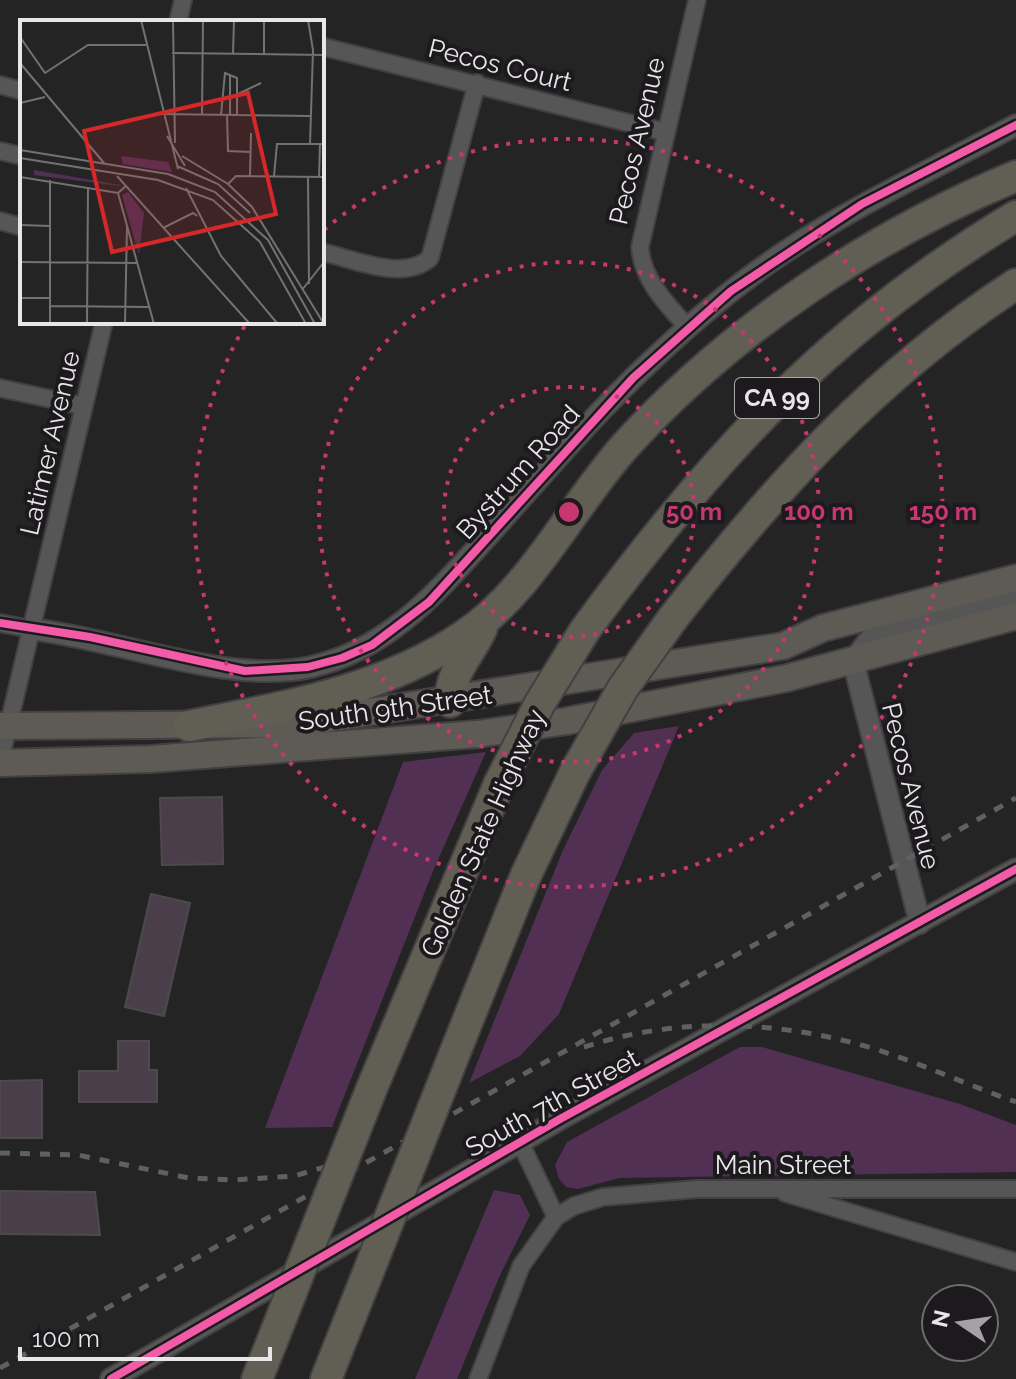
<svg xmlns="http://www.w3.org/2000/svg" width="1016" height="1379" font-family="Raleway,sans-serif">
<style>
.green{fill:#513053}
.building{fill:#4a3e4a;stroke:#4c4a4c;stroke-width:2}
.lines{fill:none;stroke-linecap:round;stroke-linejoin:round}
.minor-casing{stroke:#424042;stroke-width:20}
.tertiary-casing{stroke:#424042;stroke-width:24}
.primary-casing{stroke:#424042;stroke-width:30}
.motorway-casing{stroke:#424042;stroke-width:34}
.minor{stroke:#575657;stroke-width:16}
.tertiary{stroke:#575657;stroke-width:20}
.primary{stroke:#5e5b55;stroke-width:26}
.motorway{stroke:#615f54;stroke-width:30}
.rail{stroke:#616061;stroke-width:5;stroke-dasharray:10 10;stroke-linecap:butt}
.motorway-bridge-casing{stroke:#424042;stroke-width:34;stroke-linecap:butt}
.motorway-bridge{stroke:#615f54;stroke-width:30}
.cycleway-casing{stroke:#1c1a1d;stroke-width:13}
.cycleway{stroke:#f35aa7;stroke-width:8}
.ring{fill:none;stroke:#c83770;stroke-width:4;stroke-dasharray:4 8}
.labels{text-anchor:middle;stroke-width:8;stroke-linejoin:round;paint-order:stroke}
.shield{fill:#1c1a1d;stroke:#aba9ab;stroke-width:2}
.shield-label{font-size:24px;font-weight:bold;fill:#e8e6e8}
.street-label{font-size:26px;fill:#e8e6e8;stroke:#1c1a1d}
.inset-road{fill:none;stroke:#737273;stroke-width:2}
.view{fill:#d62828;fill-opacity:0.15;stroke:#d62828;stroke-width:4}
.inset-edge{fill:none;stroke:#e8e6e8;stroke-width:4}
.centre{fill:#c83770;stroke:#1c1a1d;stroke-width:4}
.ring-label{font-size:24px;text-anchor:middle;font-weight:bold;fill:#c83770;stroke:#1c1a1d;stroke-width:8;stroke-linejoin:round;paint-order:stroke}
</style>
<rect width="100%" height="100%" fill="#252425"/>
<g class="green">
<path d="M679,726L559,1014L520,1056L469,1083L563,850L602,770L634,733Z"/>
<path d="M486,752L433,871L332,1127L265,1128L403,762Z"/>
<path d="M740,1047H762L960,1104L1016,1125V1172L619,1178L578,1189L566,1187L559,1179L555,1165L567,1142Z"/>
<path d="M494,1190L520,1195L530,1215L500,1275L457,1379H415Z"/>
</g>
<g class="building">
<path d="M222,797L223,864L162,865L160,798Z"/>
<path d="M151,894L190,903L164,1016L125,1007Z"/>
<path d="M118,1041H149V1070H157V1102H79V1071H118Z"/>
<path d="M42,1080V1138H0V1081Z"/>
<path d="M0,1191L95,1192L100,1235L0,1234Z"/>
</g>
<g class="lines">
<g class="minor-casing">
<g id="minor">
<path d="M178,22L183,0"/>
<path d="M324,47L665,132"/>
<path d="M0,85L22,91"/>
<path d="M0,151L22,156"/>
<path d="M0,221L22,227"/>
<path d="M322,252C354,259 403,282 430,258L477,83"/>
<path d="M688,328C667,304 642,280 640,247L697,0"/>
<path d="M0,388L83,406"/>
<path d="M0,623L31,629"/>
<path d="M0,761L104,322"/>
<path d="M785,1193L1016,1262"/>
<path d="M556,1217L574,1206L603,1197L697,1189H1016"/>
<path d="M478,1379L521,1266L556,1217L520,1142"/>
</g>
</g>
<g class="tertiary-casing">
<g id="tertiary">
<path d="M31,629C118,639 227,685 311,667C389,649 436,593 487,537C519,501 552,464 584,429C629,380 678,334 730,292C817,222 918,177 1016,125"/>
<path d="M920,923L853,661L869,640L990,606L1016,594"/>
<path d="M111,1379L560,1119L1016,869"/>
</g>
</g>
<g class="primary-casing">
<g id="primary">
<path d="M0,726L294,724L783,646L823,628L1016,578"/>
<path d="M0,763L151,759L478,734L567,721L787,678L1016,616"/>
</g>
</g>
<g class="motorway-casing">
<g id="motorway">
<path d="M673,618C775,488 876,375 1016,284"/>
<path d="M585,630C711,458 831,327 1016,216"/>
<path d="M450,702C450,671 470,655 482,628"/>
<path d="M189,726C285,706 379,692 462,637C532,591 571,506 626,445C732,329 871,236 1016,176"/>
<path d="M454,1055L526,875L575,772"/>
<path d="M371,1090L499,784"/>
<path d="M257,1379L273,1339"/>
<path d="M326,1379L362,1288"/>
</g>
</g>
<use href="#minor" class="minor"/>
<use href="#tertiary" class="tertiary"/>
<use href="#primary" class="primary"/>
<use href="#motorway" class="motorway"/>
<g class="rail">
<path d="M584,1047C680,1016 782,1020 878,1050C925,1065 970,1086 1016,1102"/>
<path d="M0,1153L78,1155L189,1178L234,1180L294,1176L359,1157"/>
<path d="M0,1368L1016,798"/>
</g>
<g class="motorway-bridge-casing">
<g id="motorway-bridge">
<path d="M575,772L623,688L673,618"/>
<path d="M499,784L540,703L585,630"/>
<path d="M362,1288L454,1055"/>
<path d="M273,1339L371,1090"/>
</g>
</g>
<use href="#motorway-bridge" class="motorway-bridge"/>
<g class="cycleway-casing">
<g id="cycleway">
<path d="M0,623L90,637L245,671L308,667L342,658L372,645L429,602L633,378L731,291L862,204L1016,125"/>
<path d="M111,1379L560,1119L1016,869"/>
</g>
</g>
<use href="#cycleway" class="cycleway"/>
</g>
<g class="ring">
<circle cx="569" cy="512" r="125"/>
<circle cx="569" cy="512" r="250"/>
<path d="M324 230A374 374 0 1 1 247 322"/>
</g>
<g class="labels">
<rect class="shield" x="735" y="378" width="84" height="40" rx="6"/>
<g class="shield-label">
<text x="777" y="406">CA 99</text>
</g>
<g class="street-label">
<text transform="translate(500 65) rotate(14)" y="9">Pecos Court</text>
<text transform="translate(637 141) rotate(-77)" y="9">Pecos Avenue</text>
<text transform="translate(50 443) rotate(-77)" y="9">Latimer Avenue</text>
<text transform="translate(518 472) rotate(-48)" y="9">Bystrum Road</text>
<text transform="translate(395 708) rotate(-8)" y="9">South 9th Street</text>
<text transform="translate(911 786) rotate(76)" y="9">Pecos Avenue</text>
<text transform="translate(483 833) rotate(-66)" y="9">Golden State Highway</text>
<text transform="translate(552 1103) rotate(-29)" y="9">South 7th Street</text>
<text x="783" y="1174">Main Street</text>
</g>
</g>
<g transform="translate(20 20)">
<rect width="304" height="304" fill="#252425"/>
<path d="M101,136L148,142L152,152L103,144ZM14,150L100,165V166L14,155ZM108,172L124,193L119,235L102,175Z" fill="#513053"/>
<path class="inset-road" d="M121,0L158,149M153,0L155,123M288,0L293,30L290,124M0,17L25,53L68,25H126M152,33L304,35M213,34L214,0M244,34V0M0,43L84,143M218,74L241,63M0,83L25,77M137,94L290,96M182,94L183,0M201,95L205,53L217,58V95M207,95L208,131L231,132M210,95V55M147,116L165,146M0,130L148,154L195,172L248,220L295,304M162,136L208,164L232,187L304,304M0,138L138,160L193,180L240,222L286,304M157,146L198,164L230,193M97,156L230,304M230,156L231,113M254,156L257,124H304M0,157L98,173L106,166M288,157L289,264M299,157L300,124M208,164L216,156L304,157M166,168L201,236L257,303M98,173L134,304M0,205L30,206M143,208L173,193L177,196M0,242L118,243M282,270L304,242M0,278H30M30,286L130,287M30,304V160M67,304L68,167M105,304L107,206"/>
<path class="view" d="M228,73L256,194L92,232L64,111Z"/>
<rect width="304" height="304" class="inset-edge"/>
</g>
<circle cx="569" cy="512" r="12" class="centre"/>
<g class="ring-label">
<text x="694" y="520">50 m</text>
<text x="819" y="520">100 m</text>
<text x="943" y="520">150 m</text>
</g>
<g transform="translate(960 1323) rotate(283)"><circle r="38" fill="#1c1a1d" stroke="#6e6c6e" stroke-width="2"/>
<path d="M0-6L14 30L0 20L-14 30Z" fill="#a4a2a4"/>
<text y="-12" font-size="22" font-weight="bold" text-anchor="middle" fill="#e8e6e8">N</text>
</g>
<path d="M20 1347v12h250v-12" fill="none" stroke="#e8e6e8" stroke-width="4"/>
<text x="32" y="1347" font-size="24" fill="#e8e6e8" stroke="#1c1a1d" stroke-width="6" paint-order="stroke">100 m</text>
</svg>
